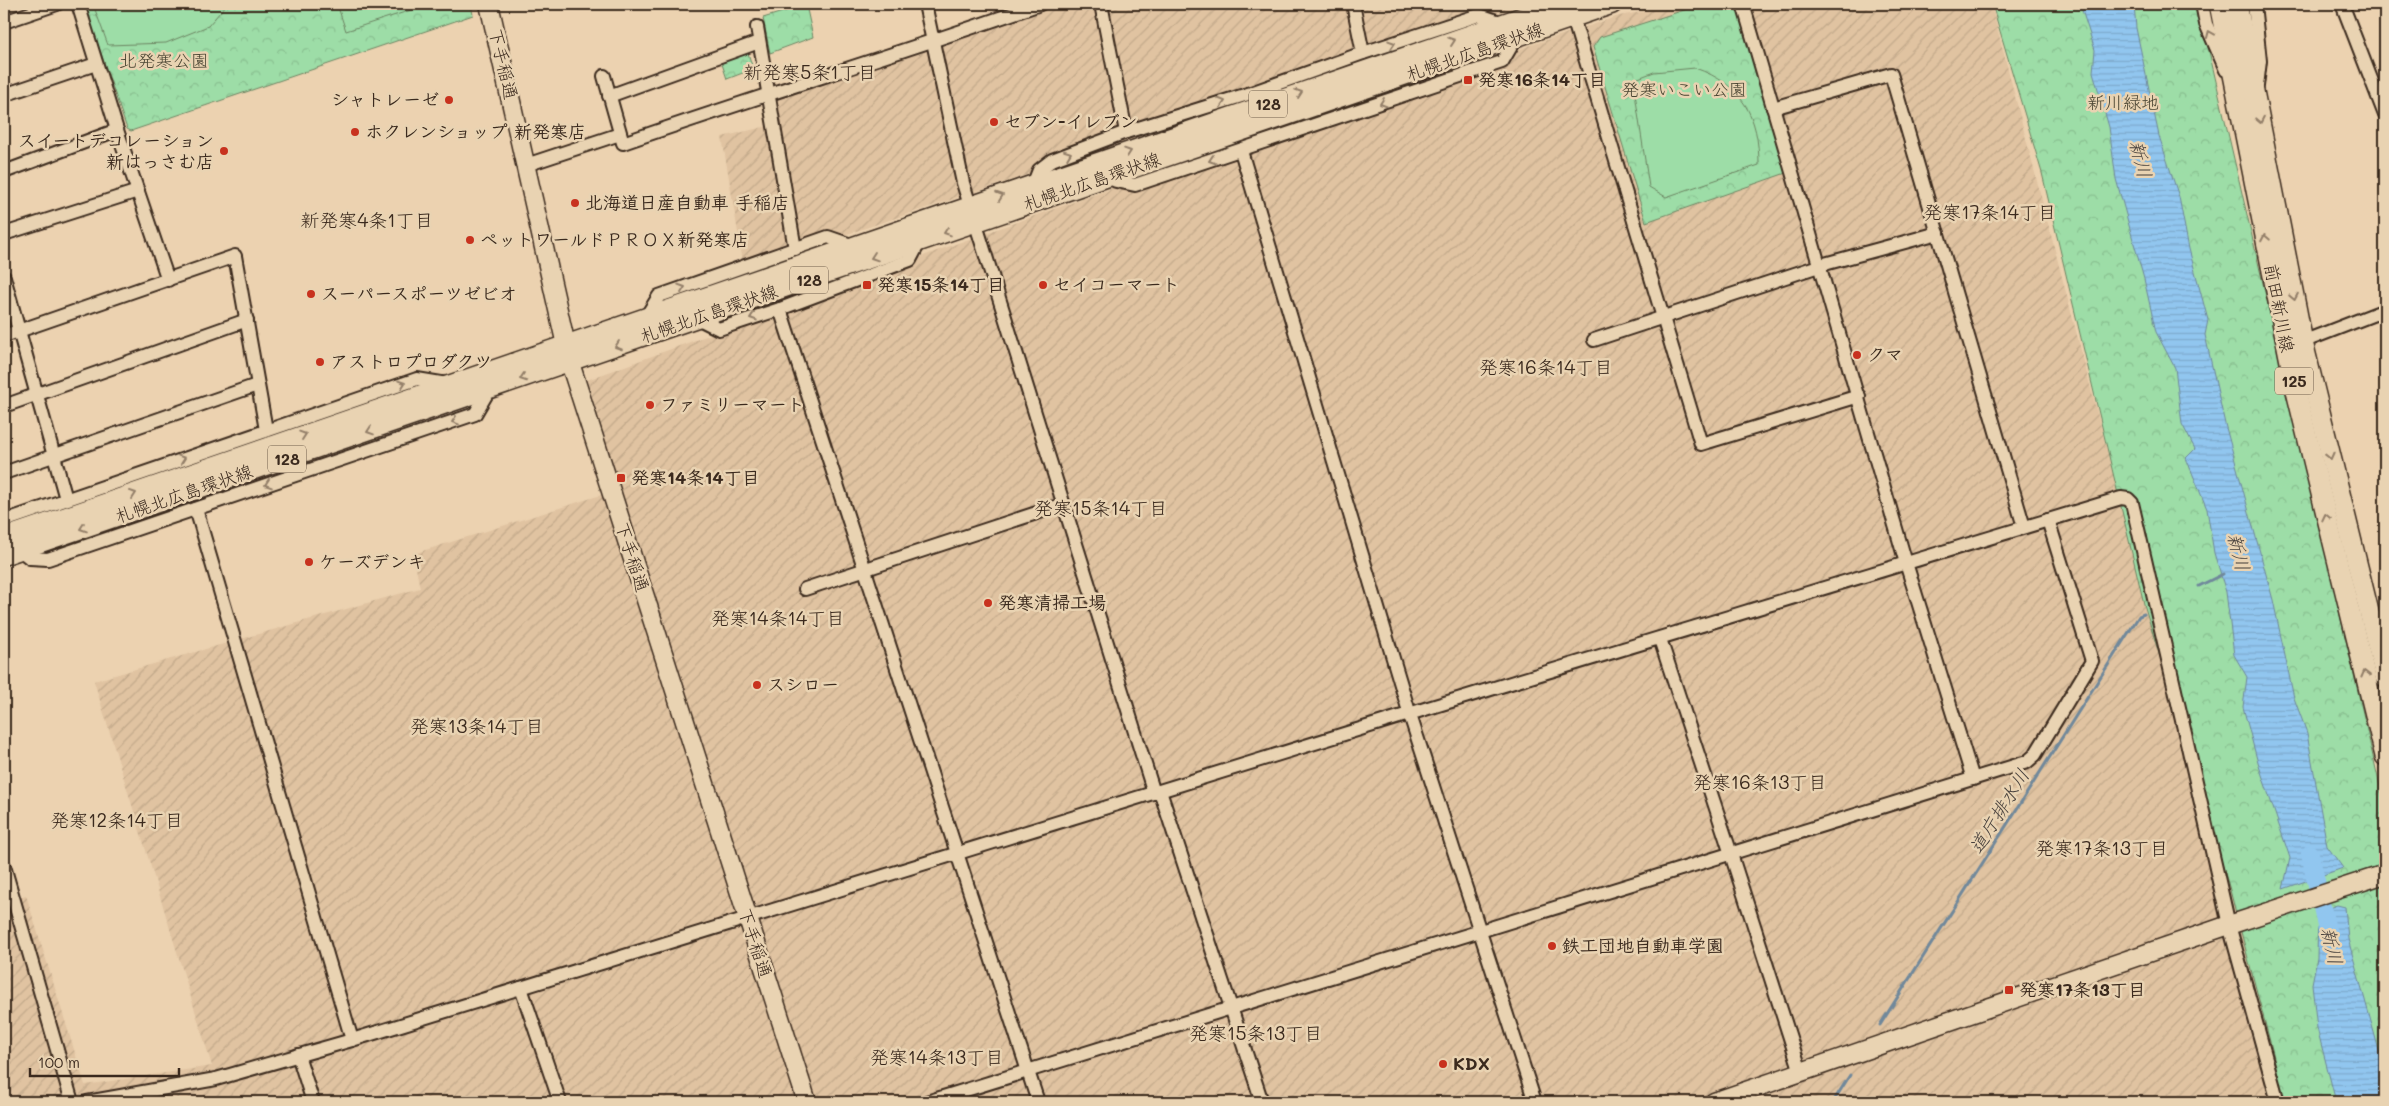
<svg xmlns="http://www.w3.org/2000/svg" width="2389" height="1106" font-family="Mali,'Klee One',sans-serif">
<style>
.industrial{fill:url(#industrial-furrows)}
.park{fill:url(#park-crowns);stroke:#6c8462}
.pitch{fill:#9ddda7;stroke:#6c8462}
.water{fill:url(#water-rules);stroke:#6f889b}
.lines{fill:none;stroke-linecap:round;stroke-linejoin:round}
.stream{stroke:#6f889b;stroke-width:3}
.river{stroke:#91c6ef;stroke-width:18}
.street-casing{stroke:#3b2a1e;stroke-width:16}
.secondary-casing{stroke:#3b2a1e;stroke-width:21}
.primary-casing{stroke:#3b2a1e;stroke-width:22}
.street{stroke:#e9d3b2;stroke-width:12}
.secondary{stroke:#e9d3b2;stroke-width:18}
.primary{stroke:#e9d3b2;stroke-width:19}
.oneway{stroke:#927e68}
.poi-dot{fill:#c8321e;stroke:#e9d3b2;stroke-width:2}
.labels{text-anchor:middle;stroke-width:5;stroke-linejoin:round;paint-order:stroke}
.shield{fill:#e9d3b2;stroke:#6f5d4a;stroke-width:1}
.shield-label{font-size:16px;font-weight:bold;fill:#3b2a1e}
.street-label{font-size:18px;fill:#3b2a1e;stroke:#e9d3b2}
.park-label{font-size:18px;fill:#4a4533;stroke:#e9d3b2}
.poi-label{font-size:18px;font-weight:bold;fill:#3b2a1e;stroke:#e9d3b2;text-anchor:start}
.neighbourhood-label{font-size:19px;fill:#3b2a1e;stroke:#e9d3b2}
.water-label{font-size:19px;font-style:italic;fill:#48413d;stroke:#e9d3b2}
</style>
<defs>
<pattern id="industrial-furrows" width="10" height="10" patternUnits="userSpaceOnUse" patternTransform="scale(1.25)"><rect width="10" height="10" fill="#e0c3a1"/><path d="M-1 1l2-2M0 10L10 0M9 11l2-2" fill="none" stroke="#c1a88a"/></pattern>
<pattern id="park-crowns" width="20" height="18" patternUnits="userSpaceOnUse" patternTransform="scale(1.25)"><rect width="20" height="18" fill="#9ddda7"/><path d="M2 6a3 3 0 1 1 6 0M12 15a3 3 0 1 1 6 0" fill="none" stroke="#88be8f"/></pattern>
<pattern id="water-rules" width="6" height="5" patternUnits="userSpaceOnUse" patternTransform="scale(1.25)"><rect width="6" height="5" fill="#91c6ef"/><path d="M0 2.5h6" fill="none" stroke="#7eaacc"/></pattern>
</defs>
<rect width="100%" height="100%" fill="#ecd2b0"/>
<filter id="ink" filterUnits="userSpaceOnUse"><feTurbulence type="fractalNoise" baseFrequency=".02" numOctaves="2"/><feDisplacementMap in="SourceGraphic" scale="10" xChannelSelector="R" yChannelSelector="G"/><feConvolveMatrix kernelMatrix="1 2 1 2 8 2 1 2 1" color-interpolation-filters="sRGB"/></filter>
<g filter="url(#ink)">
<g class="industrial">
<path d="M1058,4H1523L1202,117L744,268L722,137L780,123L776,99Z"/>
<path d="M1683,4H1991L2116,485L2138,479L2284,1092L2278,1102H4V903L26,895L85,1085L212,1066L94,681L420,588L413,554L620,489L587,380L972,238L1313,117L1619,16Z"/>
</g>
<g class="park">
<path d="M84,4H471L473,15L131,131L127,129Z"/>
<path d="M1703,4H1736L1786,173L1646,222L1593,47L1600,37Z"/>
<path d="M1992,4H2198L2385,808V1102H2284L2273,1053L2230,890L2144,604L2042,173Z"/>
<path d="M806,5L813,37L770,53L763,18Z"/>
<path d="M748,53L753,69L727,79L721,61Z"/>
</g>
<g class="pitch">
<path d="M93,4H227L208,26L166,43L108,45Z"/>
<path d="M337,4H430L346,31Z"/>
<path d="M1695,68C1742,84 1759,116 1759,165L1666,197L1649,187L1633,80L1654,72Z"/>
</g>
<g class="water">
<path d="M2080,4H2134L2136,28L2159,136L2179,197L2189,249L2208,320L2205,335L2225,424L2273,600L2294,698L2307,733L2327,846L2343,868L2283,889L2290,858L2258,763L2243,707L2247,677L2234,655L2226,592L2214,553L2207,509L2186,458L2195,449L2182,424L2175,368L2156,332L2144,279L2116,179L2109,127L2093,72L2095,50Z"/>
<path d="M2337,905L2345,907L2348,939L2385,1072V1102H2336L2317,1028L2312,984L2317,958L2318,912Z"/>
</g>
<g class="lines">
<g class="stream">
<path d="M2199,586L2223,574"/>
<path d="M1880,1025L2139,616L2144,614"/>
<path d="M1833,1102L1850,1075"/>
</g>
<path class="river" d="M2310,854L2328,934"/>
<g class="street-casing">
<g id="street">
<path d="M78,4L117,130L168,280"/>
<path d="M925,4L963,183L1154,793"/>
<path d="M1101,4L1126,132"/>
<path d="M1353,4L1363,53"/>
<path d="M1743,4L1906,563L1973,779"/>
<path d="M2202,4L2206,24L2226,70"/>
<path d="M2254,4L2260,61L2257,86"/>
<path d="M2342,4L2385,115"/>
<path d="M1573,18L1701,444L1859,396"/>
<path d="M4,22L57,4"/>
<path d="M757,27L795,249"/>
<path d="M604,76L623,143C761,95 902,53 1040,4"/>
<path d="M4,95L96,64"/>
<path d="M609,96L759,42"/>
<path d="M1773,108L1891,74L2024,527"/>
<path d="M1241,151L1410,715L1535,1102"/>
<path d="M526,165L620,134"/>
<path d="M4,172L117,130"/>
<path d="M1109,176L1116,181L1135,185L1502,62L1516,38"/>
<path d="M1033,185L1039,170L1052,160L1126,132L1251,93L1363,53L1479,15L1503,23"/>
<path d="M4,234L138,191"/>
<path d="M4,277L66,499"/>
<path d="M780,309L1038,1102"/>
<path d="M646,317L659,296L828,237L854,246"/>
<path d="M697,318L719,329L780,309L910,260L920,241"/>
<path d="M4,336L235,256L266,430"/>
<path d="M1594,340L1828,263L1938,233"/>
<path d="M2297,344L2385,310"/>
<path d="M4,406L247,320"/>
<path d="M4,473L257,385"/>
<path d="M196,509L352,1040"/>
<path d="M4,521L417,379L447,384"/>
<path d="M20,550L30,558L48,559L475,414L489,390"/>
<path d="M805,589L1064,504"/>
<path d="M1660,639L1731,854L1801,1072"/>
<path d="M1160,791L1262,1102"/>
<path d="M4,866L72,1102"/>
<path d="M521,988L560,1102"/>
<path d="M298,1055L313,1102"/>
<path d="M87,1102L216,1079L352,1040L1425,709L2121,498L2128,499L2132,503L2229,925L2278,1102"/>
<path d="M927,1102L2027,762L2035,755L2092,661L2048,520"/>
</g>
</g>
<g class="secondary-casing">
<g id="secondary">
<path d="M489,4L570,363L807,1102"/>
<path d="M1714,1102L2229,925L2385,874"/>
</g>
</g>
<g class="primary-casing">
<g id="primary">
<path d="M2219,4L2295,387L2385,756"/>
<path d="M2237,4L2303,342L2385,677"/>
<path d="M4,538L1560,4"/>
<path d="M4,555L1612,4"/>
</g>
</g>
<use href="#street" class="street"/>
<use href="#secondary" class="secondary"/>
<use href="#primary" class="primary"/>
</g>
<defs><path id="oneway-chevron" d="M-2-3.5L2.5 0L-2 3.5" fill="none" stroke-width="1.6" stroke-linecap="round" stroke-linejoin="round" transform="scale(1.25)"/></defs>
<g class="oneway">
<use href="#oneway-chevron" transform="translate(2210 34) rotate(-113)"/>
<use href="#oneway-chevron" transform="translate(1452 41) rotate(-19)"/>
<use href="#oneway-chevron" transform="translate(1392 44) rotate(-18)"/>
<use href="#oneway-chevron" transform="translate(1299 93) rotate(-19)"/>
<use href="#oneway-chevron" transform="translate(1222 102) rotate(-17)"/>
<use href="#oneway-chevron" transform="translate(1383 103) rotate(161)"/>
<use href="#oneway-chevron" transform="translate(2260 120) rotate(79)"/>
<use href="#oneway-chevron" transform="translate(1128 152) rotate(-19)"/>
<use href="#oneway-chevron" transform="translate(1068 154) rotate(-21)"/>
<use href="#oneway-chevron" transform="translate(1212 160) rotate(162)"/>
<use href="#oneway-chevron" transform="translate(1000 196) rotate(-19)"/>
<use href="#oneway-chevron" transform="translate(947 232) rotate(161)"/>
<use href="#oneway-chevron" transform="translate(2265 238) rotate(-101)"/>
<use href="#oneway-chevron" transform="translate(874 257) rotate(161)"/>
<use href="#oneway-chevron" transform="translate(682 288) rotate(-19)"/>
<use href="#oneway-chevron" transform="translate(2294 297) rotate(79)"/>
<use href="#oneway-chevron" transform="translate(753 317) rotate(162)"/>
<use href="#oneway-chevron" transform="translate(618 346) rotate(161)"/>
<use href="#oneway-chevron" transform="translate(523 378) rotate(161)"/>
<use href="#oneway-chevron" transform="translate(402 384) rotate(-19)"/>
<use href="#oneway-chevron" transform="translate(455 421) rotate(161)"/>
<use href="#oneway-chevron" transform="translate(370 431) rotate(161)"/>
<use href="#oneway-chevron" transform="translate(303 435) rotate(-19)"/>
<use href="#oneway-chevron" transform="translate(2330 456) rotate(76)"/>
<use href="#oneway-chevron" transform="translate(182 459) rotate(-19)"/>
<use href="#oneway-chevron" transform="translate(268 484) rotate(161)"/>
<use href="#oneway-chevron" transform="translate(133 494) rotate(-19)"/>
<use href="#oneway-chevron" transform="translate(2326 517) rotate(-103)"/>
<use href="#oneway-chevron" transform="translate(83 528) rotate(161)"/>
<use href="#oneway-chevron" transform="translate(2365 674) rotate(-104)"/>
</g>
</g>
<g class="poi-dot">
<rect x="1463" y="75" width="10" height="10" rx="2.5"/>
<circle cx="449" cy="100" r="5"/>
<circle cx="994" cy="122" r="5"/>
<circle cx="355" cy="132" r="5"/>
<circle cx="224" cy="151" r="5"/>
<circle cx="575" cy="203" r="5"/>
<circle cx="470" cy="240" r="5"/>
<rect x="862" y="280" width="10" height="10" rx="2.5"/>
<circle cx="1043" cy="285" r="5"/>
<circle cx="311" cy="294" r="5"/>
<circle cx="1857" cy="355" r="5"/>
<circle cx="320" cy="362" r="5"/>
<circle cx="650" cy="405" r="5"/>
<rect x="616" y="473" width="10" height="10" rx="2.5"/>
<circle cx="309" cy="562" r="5"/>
<circle cx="988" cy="603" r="5"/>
<circle cx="757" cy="685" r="5"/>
<circle cx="1552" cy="946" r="5"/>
<rect x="2004" y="985" width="10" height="10" rx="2.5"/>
<circle cx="1443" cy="1064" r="5"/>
</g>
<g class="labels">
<g class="shield">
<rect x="1249" y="90.5" width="38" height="27" rx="4"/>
<rect x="790" y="266.5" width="38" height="27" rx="4"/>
<rect x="2275" y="367.5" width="38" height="27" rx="4"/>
<rect x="268" y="445.5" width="38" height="27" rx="4"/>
</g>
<g class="shield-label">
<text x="1268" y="110">128</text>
<text x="809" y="286">128</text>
<text x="2294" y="387">125</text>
<text x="287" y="465">128</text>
</g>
<g class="street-label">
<text transform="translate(1475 52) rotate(-19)" y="6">札幌北広島環状線</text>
<text transform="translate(503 64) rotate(77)" y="6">下手稲通</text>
<text transform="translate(1092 182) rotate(-19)" y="6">札幌北広島環状線</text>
<text transform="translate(2279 308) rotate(79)" y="6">前田新川線</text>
<text transform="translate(709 314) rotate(-19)" y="6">札幌北広島環状線</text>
<text transform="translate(184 494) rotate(-19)" y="6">札幌北広島環状線</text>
<text transform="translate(632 557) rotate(72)" y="6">下手稲通</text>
<text transform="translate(755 943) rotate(72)" y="6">下手稲通</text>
</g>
<g class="park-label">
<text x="164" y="67">北発寒公園</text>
<text x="1684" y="96">発寒いこい公園</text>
<text x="2123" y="109">新川緑地</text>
</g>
<g class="poi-label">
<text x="1478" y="86">発寒16条14丁目</text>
<text x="439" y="106" text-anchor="end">シャトレーゼ</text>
<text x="1004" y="128">セブン-イレブン</text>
<text x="365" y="138">ホクレンショップ 新発寒店</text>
<text x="214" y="147" text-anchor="end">スイートデコレーション<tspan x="214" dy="21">新はっさむ店</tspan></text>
<text x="585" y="209">北海道日産自動車 手稲店</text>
<text x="480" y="246">ペットワールドＰＲＯＸ新発寒店</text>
<text x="877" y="291">発寒15条14丁目</text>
<text x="1053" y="291">セイコーマート</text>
<text x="321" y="300">スーパースポーツゼビオ</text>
<text x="1867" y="361">クマ</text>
<text x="330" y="368">アストロプロダクツ</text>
<text x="660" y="411">ファミリーマート</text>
<text x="631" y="484">発寒14条14丁目</text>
<text x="319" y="568">ケーズデンキ</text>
<text x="998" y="609">発寒清掃工場</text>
<text x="767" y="691">スシロー</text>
<text x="1562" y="952">鉄工団地自動車学園</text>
<text x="2019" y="996">発寒17条13丁目</text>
<text x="1453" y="1070">KDX</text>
</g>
<g class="neighbourhood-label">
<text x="810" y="79">新発寒5条1丁目</text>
<text x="1990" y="219">発寒17条14丁目</text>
<text x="367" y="227">新発寒4条1丁目</text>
<text x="1546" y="374">発寒16条14丁目</text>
<text x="1101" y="515">発寒15条14丁目</text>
<text x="778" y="625">発寒14条14丁目</text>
<text x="477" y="733">発寒13条14丁目</text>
<text x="1760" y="789">発寒16条13丁目</text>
<text x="117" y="827">発寒12条14丁目</text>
<text x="2102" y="855">発寒17条13丁目</text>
<text x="1256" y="1040">発寒15条13丁目</text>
<text x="937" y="1064">発寒14条13丁目</text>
</g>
<g class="water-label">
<text transform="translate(2141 159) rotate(76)" y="7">新川</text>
<text transform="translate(2239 552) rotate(76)" y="7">新川</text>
<text transform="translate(1999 811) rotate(-58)" y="7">道庁排水川</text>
<text transform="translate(2332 946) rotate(77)" y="7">新川</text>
</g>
</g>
<rect width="2389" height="1106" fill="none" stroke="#e9d3b2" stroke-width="20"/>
<rect x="10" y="10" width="2369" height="1086" fill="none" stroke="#3b2a1e" stroke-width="2" filter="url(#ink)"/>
<path d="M30 1068v8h149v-8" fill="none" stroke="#3b2a1e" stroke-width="2.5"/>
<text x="38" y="1068" font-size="15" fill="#3b2a1e" stroke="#e9d3b2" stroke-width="4" paint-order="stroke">100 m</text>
</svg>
